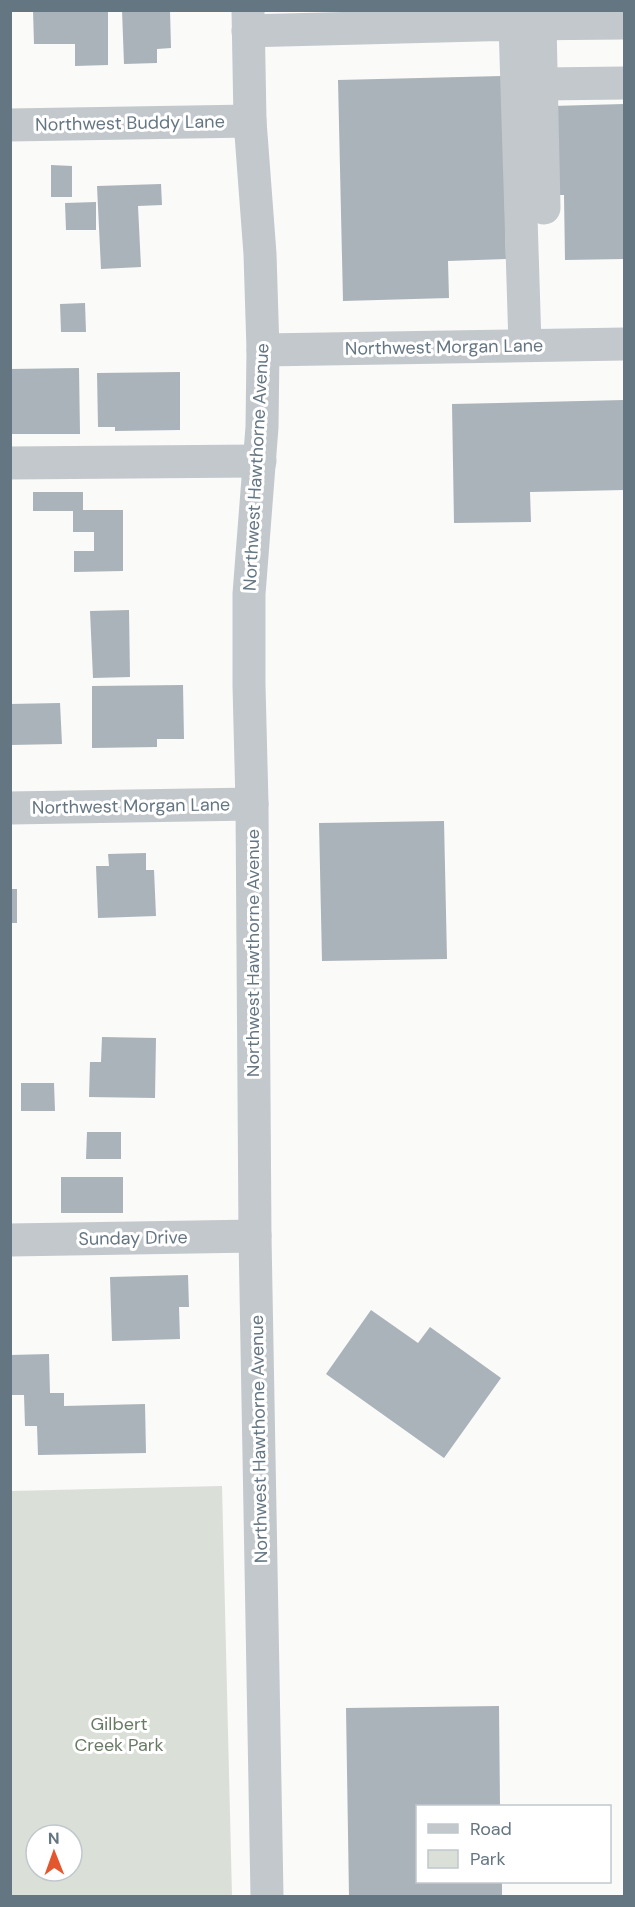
<svg xmlns="http://www.w3.org/2000/svg" width="635" height="1907" font-family="'DM Sans',sans-serif">
<style>
.green{fill:#dadfd7;fill-rule:evenodd}
.building{fill:#aab3b9}
.lines{fill:none;stroke-linecap:round;stroke-linejoin:round}
.minor{stroke:#c3c8cc;stroke-width:33}
.labels{text-anchor:middle;stroke-width:6;stroke-linejoin:round;paint-order:stroke}
.street-label{font-size:18px;fill:#657683;stroke:#fff}
.park-label{font-size:18px;fill:#687a64;stroke:#fff}
</style>
<rect width="100%" height="100%" fill="#fafaf8"/>
<path class="green" d="M222,1486L232,1896H11V1491ZM36,1835H72V1871H36Z"/>
<g class="building">
<path d="M33,10H108V65L75,66V44H34Z"/>
<path d="M122,10H170L171,48L157,49V63L124,64Z"/>
<path d="M502,76L506,259L448,261L449,298L343,301L338,80Z"/>
<path d="M624,104V259L565,260L564,195H554L552,106Z"/>
<path d="M51,165L72,166V197H51Z"/>
<path d="M161,184L162,205L138,206L141,267L101,269L97,186Z"/>
<path d="M96,202V230H66L65,203Z"/>
<path d="M85,303L86,332H61L60,304Z"/>
<path d="M79,368L80,434H10V369Z"/>
<path d="M180,372V430L115,431V427H98L97,373Z"/>
<path d="M624,400V490L530,492L531,522L454,523L452,404Z"/>
<path d="M33,492H83V510H123V571L74,572V551H94V532H73V511H33Z"/>
<path d="M129,610L130,677L93,678L90,611Z"/>
<path d="M183,685L184,739H157V747L92,748V686Z"/>
<path d="M60,703L62,744L10,745V704Z"/>
<path d="M444,821L447,959L322,961L319,823Z"/>
<path d="M146,853V870H154L156,916L98,918L96,866H109L108,854Z"/>
<rect x="10" y="889" width="7" height="34"/>
<path d="M102,1037L156,1038L155,1098L89,1097L90,1062H101Z"/>
<path d="M21,1083H54L55,1111H21Z"/>
<path d="M87,1132H121V1159H86Z"/>
<rect x="61" y="1177" width="62" height="36"/>
<path d="M188,1275L189,1307H179L180,1339L112,1341L110,1277Z"/>
<path d="M371,1310L418,1343L430,1327L501,1378L444,1458L326,1374Z"/>
<path d="M49,1354L50,1393H64V1406L145,1404L146,1453L38,1455L37,1426H25L24,1395H10V1355Z"/>
<path d="M499,1706L500,1806H418V1882H502V1896H349L346,1708Z"/>
</g>
<g class="lines">
<g class="minor">
<path d="M248,10L250,121L260,254L263,350L262,427L249,594V685L252,804L255,1236L267,1896"/>
<path d="M540,23L544,208"/>
<path d="M518,24L624,23"/>
<path d="M248,31L515,24L525,345"/>
<path d="M541,84L624,83"/>
<path d="M10,125L250,121"/>
<path d="M263,350L624,344"/>
<path d="M10,463L260,461"/>
<path d="M10,808L252,804"/>
<path d="M10,1240L255,1236"/>
</g>
</g>
<g class="labels">
<g class="street-label">
<text transform="translate(130 123) rotate(-1)" y="6">Northwest Buddy Lane</text>
<text transform="translate(444 347) rotate(-1)" y="6">Northwest Morgan Lane</text>
<text transform="translate(256 467) rotate(-87)" y="6">Northwest Hawthorne Avenue</text>
<text transform="translate(131 806) rotate(-1)" y="6">Northwest Morgan Lane</text>
<text transform="translate(253 953) rotate(-90)" y="6">Northwest Hawthorne Avenue</text>
<text transform="translate(133 1238) rotate(-1)" y="6">Sunday Drive</text>
<text transform="translate(259 1439) rotate(-91)" y="6">Northwest Hawthorne Avenue</text>
</g>
<g class="park-label">
<text x="119" y="1730">Gilbert<tspan x="119" dy="21">Creek Park</tspan></text>
</g>
</g>
<rect width="635" height="1907" fill="none" stroke="#657683" stroke-width="24"/>
<rect x="416" y="1805" width="195" height="78" fill="#ffffff" stroke="#c1c8cd" stroke-width="1.5"/>
<rect x="428" y="1824" width="30" height="9" fill="#c3c8cc" stroke="#c1c8cd" stroke-width="1.5"/>
<text x="470" y="1835" font-size="18" fill="#657683">Road</text>
<rect x="428" y="1850" width="30" height="18" fill="#dadfd7" stroke="#c1c8cd" stroke-width="1.5"/>
<text x="470" y="1865" font-size="18" fill="#657683">Park</text>
<g transform="translate(54 1853) rotate(359)"><circle r="28" fill="#ffffff" stroke="#c1c8cd" stroke-width="1.5"/>
<path d="M0-4.5L10 22L0 15L-10 22Z" fill="#e4572e"/>
<text y="-9" font-size="16" font-weight="bold" text-anchor="middle" fill="#657683">N</text>
</g>
</svg>
